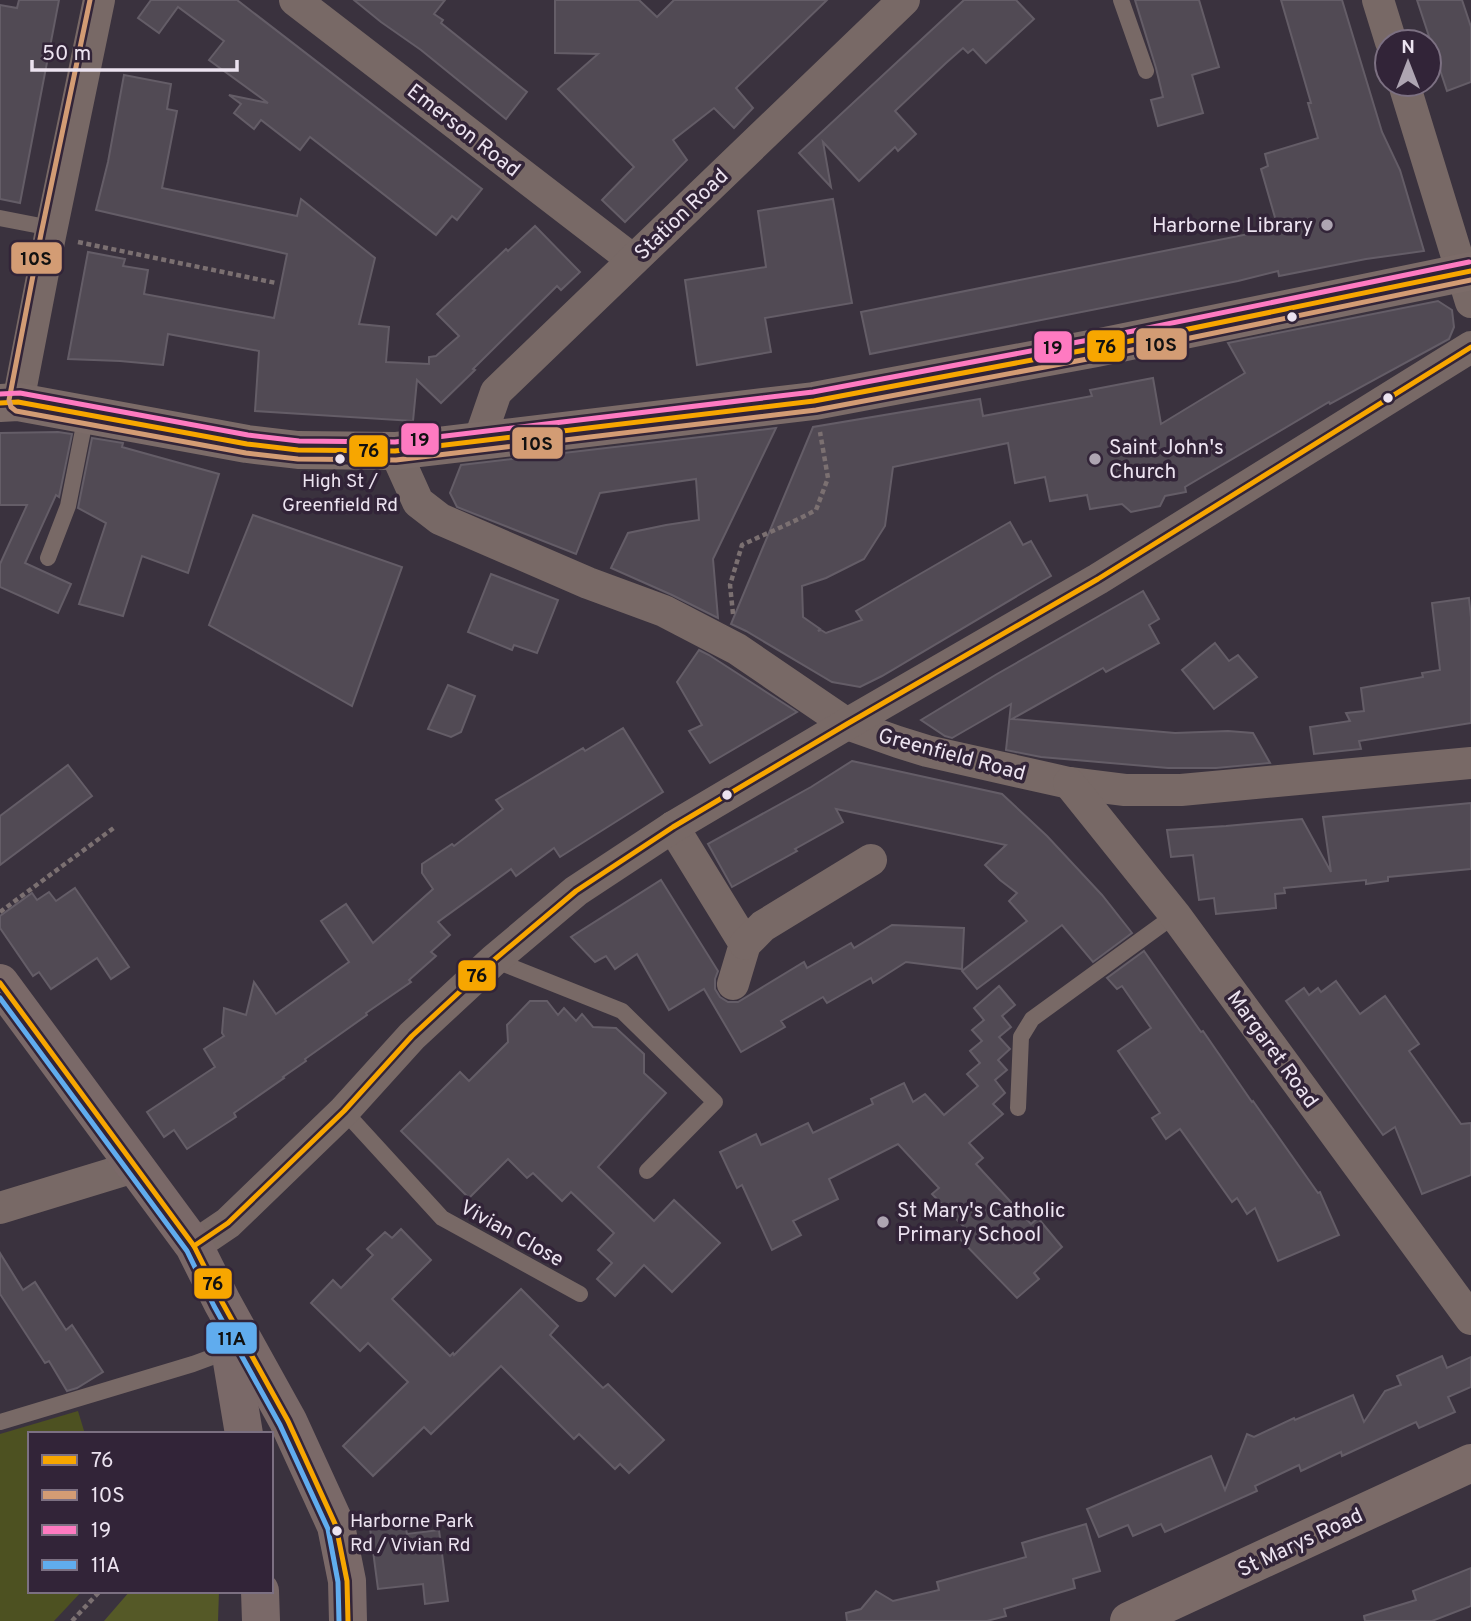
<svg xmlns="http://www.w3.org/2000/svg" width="1471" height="1621" font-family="Overpass,sans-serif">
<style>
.green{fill:#4d5121}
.forest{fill:#555927}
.building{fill:#514a54;stroke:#645d67;stroke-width:2}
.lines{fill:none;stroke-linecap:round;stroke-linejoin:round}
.path{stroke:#7b7071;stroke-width:4.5;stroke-dasharray:5 3.5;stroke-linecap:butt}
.lane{stroke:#786966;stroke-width:16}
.street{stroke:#786966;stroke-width:32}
.secondary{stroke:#7b6b68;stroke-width:38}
.primary{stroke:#7a6968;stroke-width:38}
.bus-1-casing{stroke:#322438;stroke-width:10}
.bus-2-casing{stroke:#322438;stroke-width:10}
.bus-3-casing{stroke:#322438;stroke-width:10}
.bus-4-casing{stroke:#322438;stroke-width:10}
.bus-1{stroke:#f7a600;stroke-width:5}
.bus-2{stroke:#d39c74;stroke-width:5}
.bus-3{stroke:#fe7ac1;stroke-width:5}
.bus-4{stroke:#60acee;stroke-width:5}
.poi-dot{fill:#aea5b2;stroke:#322438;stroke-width:2.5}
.bus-dot{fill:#ece3f0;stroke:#322438;stroke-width:2.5}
.labels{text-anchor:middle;stroke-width:7;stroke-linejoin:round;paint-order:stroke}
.bus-label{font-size:19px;fill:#ece3f0;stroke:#322438}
.street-label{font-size:21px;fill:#ece3f0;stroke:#322438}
.poi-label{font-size:21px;fill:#ece3f0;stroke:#322438;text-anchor:start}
.line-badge{stroke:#322438;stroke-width:2.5}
.pale-badge-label{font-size:19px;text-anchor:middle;font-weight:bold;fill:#111}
</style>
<rect width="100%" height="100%" fill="#3a323e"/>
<path class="green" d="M78,1411L85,1434H30V1591H82L54,1621H0V1434Z"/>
<path class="forest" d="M130,1591H219L218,1621H104Z"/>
<g class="building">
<path d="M19,0H59L20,203L0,199V5L17,8Z"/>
<path d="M151,0H237L482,189L457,220L452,216L436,235L310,137L300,150L261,120L254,129L234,113L241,104L229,95L268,103L209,60L224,41L178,7L159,33L138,18Z"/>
<path d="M354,0H445L434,14L443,20L441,23L527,92L506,119L421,50L381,22Z"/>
<path d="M555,0H639L657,17L674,0H827L736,88L753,108L734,128L714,108L673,140L687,160L625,222L602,200L634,167L558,89L598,54L555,53Z"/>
<path d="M964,0H1016L1034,19L986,63L973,49L968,53L963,48L946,63L895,111L916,134L898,151L895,147L859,181L823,142L831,187L799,153Z"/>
<path d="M1135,0H1199L1219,67L1192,75L1203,113L1158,126L1151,100L1163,97L1156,68Z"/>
<path d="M1281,0H1342L1382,132L1400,170L1424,251L1366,259L1279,276L1278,271L1238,281L870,354L861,312L1278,228L1261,169L1268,166L1265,154L1318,138L1308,103H1311Z"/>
<path d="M1417,0H1462L1471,27V82L1447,91Z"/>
<path d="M124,75L171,84L167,109L177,111L162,188L297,216L301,199L375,258L359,324L389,327L386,362L429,364V357L436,356L459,336L437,314L506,249L508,251L535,226L580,272L561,290L557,286L473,369L475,370L441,403L417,380L413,421L255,411L259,351L168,334L163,365L120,361L68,359L88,252L125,259L123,266L148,270L144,294L274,318L287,254L96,210L108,162Z"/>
<path d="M833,199L852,303L765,318L771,352L697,365L685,280L766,267L758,211Z"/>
<path d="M1438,301L1452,310L1454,327L1449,339L1330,404L1329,402L1185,487L1186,492L1165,496L1160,506L1131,512L1122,504L1090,509L1087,495L1050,501L1045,477L1015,483L1008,443L893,467L885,526L864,559L826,578L802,586L803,617L820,629L818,631L821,630L826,633L862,620L856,611L1010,522L1023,545L1031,541L1051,576L882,676L860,687L832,682L746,631L731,624L813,427L980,399L983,416L1092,396L1090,390L1153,378L1161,424L1245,373L1228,343Z"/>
<path d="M776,428L713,559L718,618L672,595L611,568L628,533L666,525L699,520L696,479L600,493L576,554L457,507L450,493L461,465Z"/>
<path d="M58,432L72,434L59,497L56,495L25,563L71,584L58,613L0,587V564L27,505H0V433Z"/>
<path d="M92,438L123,443L122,447L219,474L188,573L142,556L123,616L79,604L106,523L78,508Z"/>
<path d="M253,515L402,567L352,706L209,625Z"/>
<path d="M491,574L558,600L537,653L514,645L512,650L468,632Z"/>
<path d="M1143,591L1159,619L1149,625L1159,643L1106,672L1103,668L1012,719L1175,733L1228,731L1253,733L1270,763L1216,768H1168L1041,757L1006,750L1011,704L952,738L945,736L921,720L997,674Z"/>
<path d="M1469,598L1471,618V723L1359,741L1361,749L1314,754L1310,727L1350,721L1346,713L1364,711L1361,688L1423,677L1422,673L1440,670L1432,603Z"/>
<path d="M1215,643L1229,661L1238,655L1257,677L1214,709L1182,670Z"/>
<path d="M699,650L709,655L797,712L710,763L689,731L702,725L677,682Z"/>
<path d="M448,685L475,696L461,732L451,737L428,729Z"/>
<path d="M623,728L663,792L560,857L554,848L516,876L511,869L438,922L450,935L431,952L436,956L409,980L411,982L366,1013L367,1015L305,1059L306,1061L283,1077L284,1078L234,1113L236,1117L187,1149L174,1130L164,1137L147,1112L215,1067L204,1049L224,1036L222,1033L224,1008L246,1015L254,982L276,1014L349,962L321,921L346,904L373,943L433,889L422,873V864L452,844L454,846L503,809L496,800L583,748L585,751Z"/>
<path d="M852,761L1002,794L1047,836L1102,895L1132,933L1093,962L1062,925L977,989L962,971L1027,921L1009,901L1017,893L1000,880L985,865L1006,845L836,809L843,822L795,849L797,851L732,887L708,844L811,787Z"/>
<path d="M68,765L92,796L0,865V816Z"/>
<path d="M1471,803V869L1388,877V881L1366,884V880L1284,888L1285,893L1275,894L1276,908L1216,914L1214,898L1199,900L1193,855L1171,857L1167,830L1226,826L1302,819L1331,872L1323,817Z"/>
<path d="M661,880L718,971L715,979V989L720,997L728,1002H738L804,962L807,968L851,943L854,948L892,925L964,928L962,969L906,962L873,983L871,978L827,1003L823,997L781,1021L785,1027L741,1052L704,989L669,1010L637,954L615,969L606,956L595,962L571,937Z"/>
<path d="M75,888L129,967L111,979L97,958L51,989L39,972L33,976L0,928V916L32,893L37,900L49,892L56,901Z"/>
<path d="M1144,951L1201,1032L1203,1031L1252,1102L1253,1101L1318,1193L1320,1192L1339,1235L1278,1261L1255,1208L1247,1214L1237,1198L1232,1202L1180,1129L1166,1139L1152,1118L1160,1113L1118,1051L1151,1028L1122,986L1117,989L1107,978Z"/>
<path d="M1336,981L1360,1014L1385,996L1419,1044L1409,1051L1461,1124L1471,1123V1175L1422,1194L1395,1127L1383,1135L1286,1001L1304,988L1309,995L1318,988L1321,992Z"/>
<path d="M999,986L1015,1005L1002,1016L1011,1027L999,1037L1010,1049L998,1060L1007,1070L995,1080L1005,1093L993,1104L1003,1114L969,1143L983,1158L976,1164L1031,1224L1038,1218L1062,1247L1034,1273L1039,1279L1017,1298L958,1237L966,1229L932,1194L939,1188L898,1144L829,1179L838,1199L793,1221L801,1235L772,1250L742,1185L737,1188L720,1152L756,1134L761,1145L808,1123L813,1133L873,1104L871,1099L904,1083L913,1102L925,1094L944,1115L978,1086L967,1074L980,1063L970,1051L982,1041L972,1030L984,1020L974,1008Z"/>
<path d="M530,1001H547L558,1015L564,1008L576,1021L582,1014L593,1027L616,1028L644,1054V1073L666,1093L598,1167L654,1221L674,1200L720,1243L672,1292L644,1265L615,1296L597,1279L612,1263L598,1250L614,1233L571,1192L562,1201L533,1173L527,1178L508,1159L469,1198L401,1131L460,1072L469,1081L508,1042L507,1025Z"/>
<path d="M401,1229L431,1260L392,1299L450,1356L453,1353L454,1355L521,1289L558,1326L550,1335L603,1388L608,1384L664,1440L629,1473L620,1464L615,1469L579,1434L574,1439L501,1366L431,1434L424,1427L373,1476L343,1446L408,1382L368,1343L360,1351L311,1303L333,1280L341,1288L373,1255L367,1249L385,1232L392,1238Z"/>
<path d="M0,1253L23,1290L35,1282L66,1330L72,1325L103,1372L77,1388L67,1391L49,1361L45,1363L0,1294Z"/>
<path d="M1442,1356L1447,1368L1471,1357V1387L1448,1397L1455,1412L1419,1428L1416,1422L1342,1456L1341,1452L1301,1471L1299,1465L1255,1486L1257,1491L1165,1532L1161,1524L1133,1536L1128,1525L1099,1537L1087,1509L1211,1456L1225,1490L1247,1434L1254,1437L1294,1418L1295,1420L1353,1395L1364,1422L1385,1391L1401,1385L1397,1376Z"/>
<path d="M405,1524L407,1534L439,1530L448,1601L425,1604L423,1584L378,1589L370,1528Z"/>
<path d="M1086,1524L1100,1571L1073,1579L1075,1588L1004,1609L1006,1616L987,1621H847L846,1613L861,1609L876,1591L893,1601L939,1590L937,1582L1026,1557L1022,1543Z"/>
<path d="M1471,1568V1606L1432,1621H1365L1364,1616L1416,1600L1413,1591Z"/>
</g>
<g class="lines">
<g class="path">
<path d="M78,242L276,283"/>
<path d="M733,614L730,585L742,545C767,533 792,523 816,510L828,478L820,432"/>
<path d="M0,912L115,827"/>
<path d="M72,1621L100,1591"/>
</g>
<g class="lane">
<path d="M1121,0L1146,71"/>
<path d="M0,218L51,228"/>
<path d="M48,558L68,506L86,415"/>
<path d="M494,960L622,1011L715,1102L647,1171"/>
<path d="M1018,1108L1021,1037L1032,1019L1175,915"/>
<path d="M344,1111L442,1218L580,1294"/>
<path d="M0,1422L193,1364L231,1350"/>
</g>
<g class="street">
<path d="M295,0L633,260"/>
<path d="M1378,0L1391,42"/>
<path d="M1404,84L1471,302"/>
<path d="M18,402L50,236L99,0"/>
<path d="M479,441L496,392L904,0"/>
<path d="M395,451L418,502L440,519L588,583L664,611L737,649L847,724L898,742L927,751L1069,783L1125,790H1181L1471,763"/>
<path d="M1069,783L1175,915L1471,1319"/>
<path d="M673,827L745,944L733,984"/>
<path d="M745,944L763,926L871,860"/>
<path d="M0,1208L121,1171L133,1164"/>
<path d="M194,1246L228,1223L344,1111L412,1036L494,960L576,891L673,827L847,724L1098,579L1471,347"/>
</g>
<g class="secondary">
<path d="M0,403L18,402L247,444L298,450L395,451L814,401L1096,348L1471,271"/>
<path d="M1129,1621L1471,1463"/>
</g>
<g class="primary">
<path d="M0,983L194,1246L222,1302L288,1421L336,1526L347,1581L348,1621"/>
<path d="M227,1332L244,1434"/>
<path d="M260,1591L261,1621"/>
</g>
<g class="bus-1-casing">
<g id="bus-1">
<path d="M0,403L18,402L247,444L298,450L395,451L814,401L1096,348L1471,271"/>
<path d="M0,983L194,1246L222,1302L288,1421L336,1526L347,1581L348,1621"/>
<path d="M194,1246L228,1223L344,1111L412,1036L494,960L576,891L673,827L847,724L1098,579L1471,347"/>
</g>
</g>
<g class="bus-2-casing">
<path id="bus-2" d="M90,0L41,234L9,400L11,407L16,411L246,453L298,459L396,460L816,410L1098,357L1471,280"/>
</g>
<g class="bus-3-casing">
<path id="bus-3" d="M0,394L20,393L248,435L299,441L395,442L813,392L1094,339L1469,262"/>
</g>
<g class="bus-4-casing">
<path id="bus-4" d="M0,998L187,1251L214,1306L280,1425L328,1529L338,1582L339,1621"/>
</g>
<use href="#bus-1" class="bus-1"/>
<use href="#bus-2" class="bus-2"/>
<use href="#bus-3" class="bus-3"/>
<use href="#bus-4" class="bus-4"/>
</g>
<g class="poi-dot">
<circle cx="1327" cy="225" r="7"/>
<circle cx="1095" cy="459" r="7"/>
<circle cx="883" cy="1222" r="7"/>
</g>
<g class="bus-dot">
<circle cx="1292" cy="317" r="6"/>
<circle cx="1388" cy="398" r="6"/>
<circle cx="340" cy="459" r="6"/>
<circle cx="727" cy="795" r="6"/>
<circle cx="337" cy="1531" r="6"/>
</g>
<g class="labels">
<g class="bus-label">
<text x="340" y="487">High St /<tspan x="340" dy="24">Greenfield Rd</tspan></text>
<text x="350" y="1527" text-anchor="start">Harborne Park<tspan x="350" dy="24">Rd / Vivian Rd</tspan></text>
</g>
<g class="street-label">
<text transform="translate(464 130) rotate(38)" y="7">Emerson Road</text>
<text transform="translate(681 214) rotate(-44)" y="7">Station Road</text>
<text transform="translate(952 754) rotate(15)" y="7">Greenfield Road</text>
<text transform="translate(1273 1049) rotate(54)" y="7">Margaret Road</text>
<text transform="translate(512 1233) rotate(29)" y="7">Vivian Close</text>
<text transform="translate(1300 1542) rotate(-25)" y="7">St Marys Road</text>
</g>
<g class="poi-label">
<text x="1313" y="232" text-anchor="end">Harborne Library</text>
<text x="1109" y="454">Saint John's<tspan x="1109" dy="24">Church</tspan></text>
<text x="897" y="1217">St Mary's Catholic<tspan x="897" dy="24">Primary School</tspan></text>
</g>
</g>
<g class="line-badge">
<rect x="10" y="241" width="53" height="34" rx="7" fill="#d39c74"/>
<rect x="1135" y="327" width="53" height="34" rx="7" fill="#d39c74"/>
<rect x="1086" y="329" width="40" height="34" rx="7" fill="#f7a600"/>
<rect x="1033" y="330" width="40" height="34" rx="7" fill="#fe7ac1"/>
<rect x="400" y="422" width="40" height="34" rx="7" fill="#fe7ac1"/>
<rect x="511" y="426" width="53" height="34" rx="7" fill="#d39c74"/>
<rect x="348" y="434" width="41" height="34" rx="7" fill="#f7a600"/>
<rect x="457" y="959" width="40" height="33" rx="7" fill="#f7a600"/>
<rect x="193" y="1267" width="40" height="33" rx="7" fill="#f7a600"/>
<rect x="205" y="1321" width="53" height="34" rx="7" fill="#60acee"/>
</g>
<g class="pale-badge-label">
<text x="36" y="265">10S</text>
<text x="1161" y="351">10S</text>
<text x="1106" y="353">76</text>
<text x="1053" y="354">19</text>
<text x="420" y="446">19</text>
<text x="537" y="450">10S</text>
<text x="369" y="457">76</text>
<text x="477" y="982">76</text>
<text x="213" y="1290">76</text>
<text x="232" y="1345">11A</text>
</g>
<rect x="28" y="1432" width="245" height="161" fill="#322438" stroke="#7c7082" stroke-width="2"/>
<rect x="42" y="1455" width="35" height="10" fill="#f7a600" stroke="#7c7082" stroke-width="2"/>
<text x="91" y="1467" font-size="21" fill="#ece3f0">76</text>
<rect x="42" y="1490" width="35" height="10" fill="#d39c74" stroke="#7c7082" stroke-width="2"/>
<text x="91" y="1502" font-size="21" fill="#ece3f0">10S</text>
<rect x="42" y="1525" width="35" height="10" fill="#fe7ac1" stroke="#7c7082" stroke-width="2"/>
<text x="91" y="1537" font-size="21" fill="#ece3f0">19</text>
<rect x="42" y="1560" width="35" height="10" fill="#60acee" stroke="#7c7082" stroke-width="2"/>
<text x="91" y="1572" font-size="21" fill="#ece3f0">11A</text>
<g transform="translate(1408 63)"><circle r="33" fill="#322438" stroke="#7c7082" stroke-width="2"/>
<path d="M0-5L12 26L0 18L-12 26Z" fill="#aea5b2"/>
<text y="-10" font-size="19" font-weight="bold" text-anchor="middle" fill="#ece3f0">N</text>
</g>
<path d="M32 60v10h205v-10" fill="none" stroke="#ece3f0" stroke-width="3.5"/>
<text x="42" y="60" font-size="21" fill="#ece3f0" stroke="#322438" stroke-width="5" paint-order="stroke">50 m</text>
</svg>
